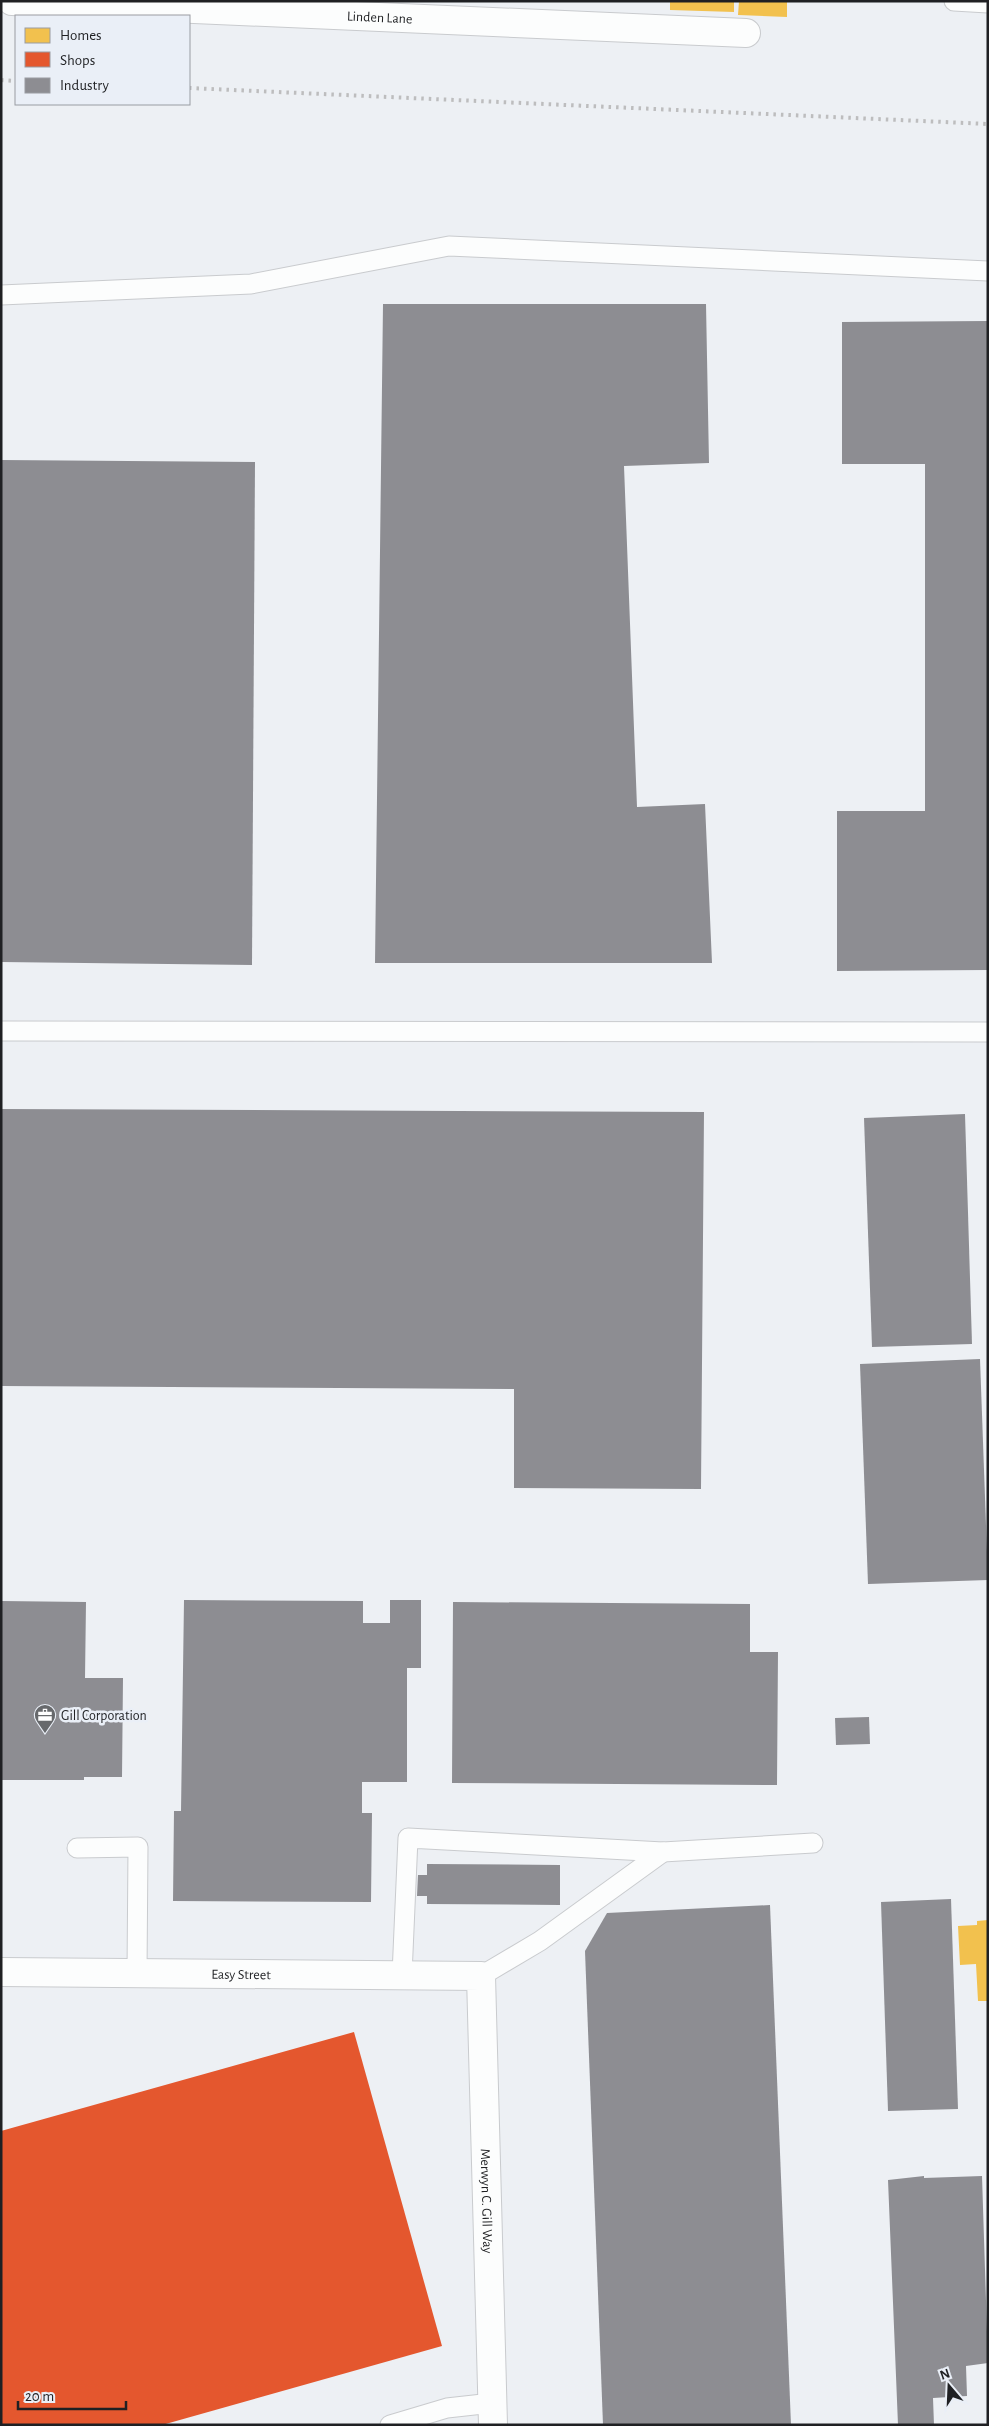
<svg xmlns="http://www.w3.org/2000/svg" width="989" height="2426" font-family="'Alegreya Sans',sans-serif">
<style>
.homes{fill:#f2c14e}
.shops{fill:#e4572e}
.industry{fill:#8d8d92}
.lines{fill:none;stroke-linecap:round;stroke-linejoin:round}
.lane-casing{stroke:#c9cbce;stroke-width:21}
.street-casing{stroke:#c9cbce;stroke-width:30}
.lane{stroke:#fcfdfd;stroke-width:19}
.street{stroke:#fcfdfd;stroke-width:28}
.rail{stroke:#bdbdbe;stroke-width:4;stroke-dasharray:2.5 5;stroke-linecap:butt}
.labels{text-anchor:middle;stroke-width:5;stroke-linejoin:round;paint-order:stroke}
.street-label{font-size:14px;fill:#1f2023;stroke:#eaeff7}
.poi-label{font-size:14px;fill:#1f2023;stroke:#eaeff7;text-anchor:start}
</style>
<rect width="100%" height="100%" fill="#edf0f4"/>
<g class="homes">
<path d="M670,1H734V12L670,10Z"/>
<path d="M739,1H787V17L738,15Z"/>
<path d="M988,1920V2001H978L976,1964L960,1965L958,1926L977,1925V1921Z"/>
</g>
<path class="shops" d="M354,2032L442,2346L162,2425H1V2131Z"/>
<g class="industry">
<path d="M383,304H706L709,463L624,466L637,807L705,804L712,963H375Z"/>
<path d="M988,321V970L837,971V811H925V464H842V322Z"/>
<path d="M1,460L255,462L252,965L1,962Z"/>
<path d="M1,1109L704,1112L701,1489L514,1488V1389L1,1386Z"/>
<path d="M965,1114L972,1344L872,1347L864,1118Z"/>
<path d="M980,1359L988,1580L868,1584L860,1364Z"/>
<path d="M184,1600L363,1601V1623H390V1600H421V1668H407V1782H362V1813H372L371,1902L173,1901L174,1811H181Z"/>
<path d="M1,1601L86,1602L85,1678H123L122,1777H84V1780H1Z"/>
<path d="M453,1602L750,1604V1652H778L777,1785L452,1783Z"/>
<path d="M869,1717L870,1744L836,1745L835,1718Z"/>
<path d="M427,1864L560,1865V1905L427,1904V1896H417L418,1875H427Z"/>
<path d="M951,1899L958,2109L888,2111L881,1902Z"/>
<path d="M770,1905L791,2425H603L585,1951L607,1913Z"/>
<path d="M924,2176V2178L982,2176L988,2363L966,2366L967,2396L933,2398L934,2425H898L888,2180Z"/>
</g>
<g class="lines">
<g class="lane-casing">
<g id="lane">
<path d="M954,1L988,3"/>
<path d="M1,295L251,284L449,246L988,271"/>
<path d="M1,1031L988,1032"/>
<path d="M77,1848L138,1847L137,1973"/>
<path d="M402,1975L408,1838L663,1852L813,1843"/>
<path d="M481,1976L540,1941L663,1852"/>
<path d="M390,2425L447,2408L492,2403"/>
</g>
</g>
<g class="street-casing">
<g id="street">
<path id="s1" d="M12,1L746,33"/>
<path id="s2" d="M1,1972L481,1976L493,2425"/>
</g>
</g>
<use href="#lane" class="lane"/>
<use href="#street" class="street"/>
<g class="rail">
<path d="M1,80L16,81"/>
<path d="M189,88L988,124"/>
</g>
</g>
<defs>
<g id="office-pin" transform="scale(1.125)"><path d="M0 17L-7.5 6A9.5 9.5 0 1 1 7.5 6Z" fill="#67696c" stroke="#eaeff7"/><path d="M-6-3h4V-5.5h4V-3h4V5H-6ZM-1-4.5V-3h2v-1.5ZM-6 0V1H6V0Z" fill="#fff"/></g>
</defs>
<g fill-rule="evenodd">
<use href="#office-pin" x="45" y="1715"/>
</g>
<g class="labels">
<g class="street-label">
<text dy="5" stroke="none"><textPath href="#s1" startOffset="368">Linden Lane</textPath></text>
<text dy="5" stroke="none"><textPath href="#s2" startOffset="240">Easy Street</textPath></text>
<text dy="5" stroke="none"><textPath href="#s2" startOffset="705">Merwyn C. Gill Way</textPath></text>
</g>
<g class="poi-label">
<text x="61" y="1720">Gill Corporation</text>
</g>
</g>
<rect width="989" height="2426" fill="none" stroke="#1f2023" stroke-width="5"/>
<rect x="15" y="15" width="175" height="90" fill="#eaeff7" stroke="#999ca2"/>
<rect x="25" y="28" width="25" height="15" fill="#f2c14e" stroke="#999ca2"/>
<text x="60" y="40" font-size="15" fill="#1f2023">Homes</text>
<rect x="25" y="52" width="25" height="15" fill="#e4572e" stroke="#999ca2"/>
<text x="60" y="65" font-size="15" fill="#1f2023">Shops</text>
<rect x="25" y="78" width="25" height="15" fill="#8d8d92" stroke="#999ca2"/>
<text x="60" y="90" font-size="15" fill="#1f2023">Industry</text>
<g transform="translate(949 2386) rotate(341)" stroke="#eaeff7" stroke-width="4" paint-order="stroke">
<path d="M0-4L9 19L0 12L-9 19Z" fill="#1f2023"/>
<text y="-8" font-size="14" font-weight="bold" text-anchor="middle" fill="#1f2023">N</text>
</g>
<path d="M18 2401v8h108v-8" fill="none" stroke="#1f2023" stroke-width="2.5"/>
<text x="25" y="2401" font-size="15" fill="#1f2023" stroke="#eaeff7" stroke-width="4" paint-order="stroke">20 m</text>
</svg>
